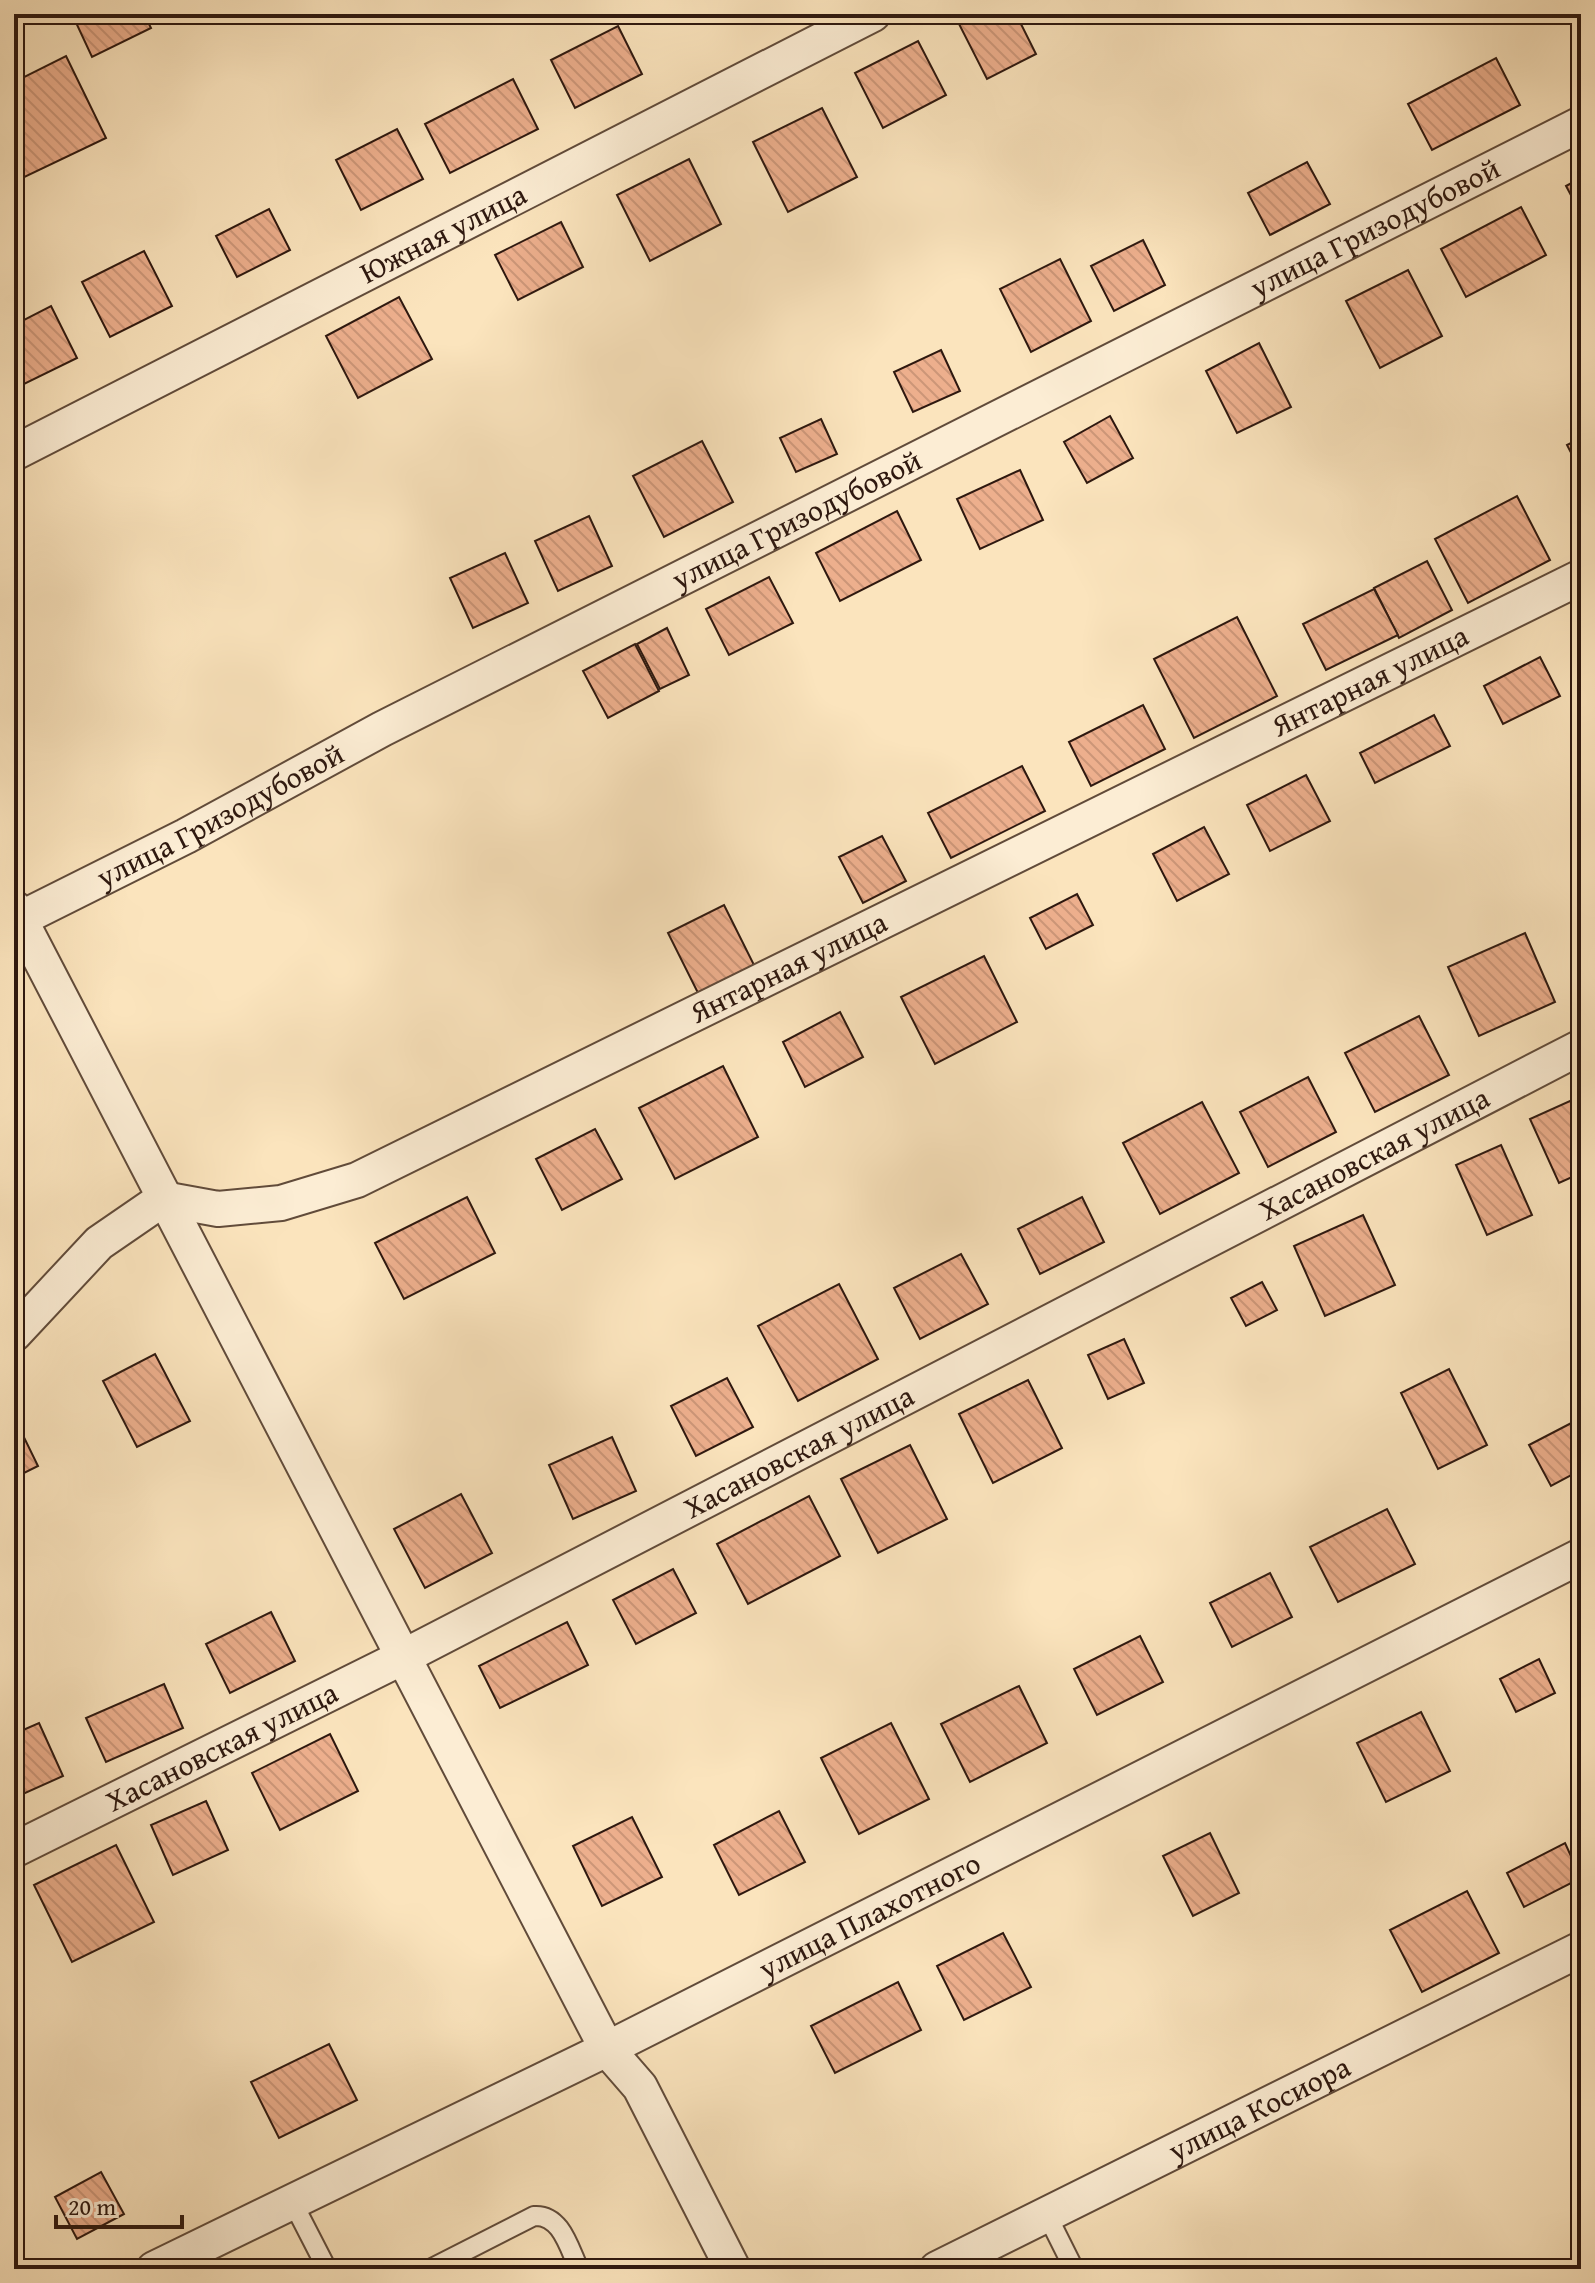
<svg xmlns="http://www.w3.org/2000/svg" width="1595" height="2283" font-family="'Gentium Book Plus',serif">
<style>
.building{fill:url(#building-back-hatch);stroke:#2e180f;stroke-width:2}
.lines{fill:none;stroke-linecap:round;stroke-linejoin:round}
.lane-casing{stroke:#614b3a;stroke-width:22}
.street-casing{stroke:#614b3a;stroke-width:38}
.lane{stroke:#fcedd4;stroke-width:18}
.street{stroke:#fcedd4;stroke-width:34}
.labels{text-anchor:middle;stroke-width:8;stroke-linejoin:round;paint-order:stroke}
.street-label{font-size:30px;fill:#2e180f;stroke:#fcedd4}
</style>
<defs>
<pattern id="building-back-hatch" width="6" height="6" patternUnits="userSpaceOnUse" patternTransform="scale(2)"><rect width="6" height="6" fill="#edaf8d"/><path d="M-1 5l2 2M0 0l6 6M5-1l2 2" fill="none" stroke="#cc9678"/></pattern>
</defs>
<rect width="100%" height="100%" fill="#fbe4bd"/>
<filter id="stains"><feTurbulence type="fractalNoise" baseFrequency=".0025" numOctaves="4"/><feColorMatrix values="0 0 0 0 .2 0 0 0 0 .09 0 0 0 0 .02 0 0 0 .5 -.17"/></filter>
<radialGradient id="worn" r=".72"><stop offset=".6" stop-color="#630" stop-opacity="0"/><stop offset="1" stop-color="#630" stop-opacity=".3"/></radialGradient>
<g class="building">
<path d="M72,14H144L151,28L92,57Z"/>
<path d="M975,14H1016L1036,54L987,79L958,22Z"/>
<path d="M618,26L642,74L575,108L551,60Z"/>
<path d="M918,41L946,95L883,128L855,73Z"/>
<path d="M66,56L106,138L14,182V82Z"/>
<path d="M1496,58L1520,105L1432,150L1408,104Z"/>
<path d="M513,79L538,129L450,173L425,124Z"/>
<path d="M822,108L857,177L788,212L753,142Z"/>
<path d="M397,129L423,179L361,210L336,160Z"/>
<path d="M689,159L721,224L650,261L617,195Z"/>
<path d="M1307,162L1330,204L1270,235L1248,193Z"/>
<path d="M1581,178V214L1566,186Z"/>
<path d="M1521,207L1546,255L1466,297L1441,249Z"/>
<path d="M269,209L290,250L237,277L216,236Z"/>
<path d="M561,222L583,267L518,300L495,255Z"/>
<path d="M1143,240L1165,285L1114,311L1091,266Z"/>
<path d="M144,251L172,306L110,337L82,282Z"/>
<path d="M1060,259L1091,321L1031,352L1000,289Z"/>
<path d="M1408,270L1442,336L1380,368L1346,301Z"/>
<path d="M399,297L432,359L358,398L326,336Z"/>
<path d="M51,306L77,358L22,385L14,369V325Z"/>
<path d="M1259,343L1291,407L1237,433L1206,371Z"/>
<path d="M941,350L960,391L913,412L894,372Z"/>
<path d="M1110,416L1133,458L1087,483L1064,442Z"/>
<path d="M821,419L837,454L796,472L780,438Z"/>
<path d="M1581,438V472L1567,445Z"/>
<path d="M702,441L733,502L664,537L633,476Z"/>
<path d="M1020,470L1043,520L980,549L957,499Z"/>
<path d="M1517,496L1550,560L1468,603L1435,539Z"/>
<path d="M897,511L921,560L840,601L816,553Z"/>
<path d="M589,516L612,566L558,591L535,541Z"/>
<path d="M505,553L528,603L473,628L450,578Z"/>
<path d="M1427,561L1452,610L1399,638L1374,588Z"/>
<path d="M769,577L793,623L729,655L706,609Z"/>
<path d="M1374,589L1398,635L1326,670L1303,624Z"/>
<path d="M1237,617L1277,696L1194,738L1154,659Z"/>
<path d="M667,628L689,675L660,689L637,644Z"/>
<path d="M635,644L659,691L608,718L583,671Z"/>
<path d="M1540,657L1560,696L1503,724L1484,686Z"/>
<path d="M1143,705L1165,749L1091,786L1069,742Z"/>
<path d="M1434,715L1450,746L1375,783L1360,753Z"/>
<path d="M1022,766L1045,811L951,858L928,813Z"/>
<path d="M1306,775L1330,821L1270,851L1247,805Z"/>
<path d="M1204,827L1229,874L1177,901L1153,854Z"/>
<path d="M882,836L906,881L863,903L839,857Z"/>
<path d="M1077,894L1093,925L1046,949L1030,918Z"/>
<path d="M724,905L754,965L698,993L668,933Z"/>
<path d="M1525,933L1555,1002L1479,1036L1448,967Z"/>
<path d="M984,956L1017,1022L935,1064L901,997Z"/>
<path d="M840,1012L863,1057L805,1087L783,1042Z"/>
<path d="M1419,1016L1449,1075L1375,1112L1345,1053Z"/>
<path d="M723,1066L758,1137L675,1179L639,1108Z"/>
<path d="M1308,1077L1336,1132L1268,1167L1240,1112Z"/>
<path d="M1581,1096V1173L1559,1183L1530,1119Z"/>
<path d="M1202,1102L1239,1173L1160,1214L1123,1143Z"/>
<path d="M595,1129L622,1179L562,1210L536,1159Z"/>
<path d="M1501,1145L1532,1215L1487,1235L1456,1165Z"/>
<path d="M467,1197L495,1253L404,1299L375,1243Z"/>
<path d="M1082,1197L1104,1242L1040,1274L1018,1229Z"/>
<path d="M1363,1215L1395,1285L1325,1316L1294,1246Z"/>
<path d="M961,1254L988,1304L920,1339L894,1288Z"/>
<path d="M1262,1282L1277,1310L1246,1326L1231,1298Z"/>
<path d="M839,1284L878,1359L798,1401L758,1326Z"/>
<path d="M1124,1339L1144,1383L1108,1399L1088,1355Z"/>
<path d="M155,1354L190,1421L137,1447L103,1381Z"/>
<path d="M1449,1369L1487,1445L1438,1469L1401,1393Z"/>
<path d="M727,1378L753,1427L696,1456L671,1406Z"/>
<path d="M1028,1380L1062,1448L993,1483L959,1414Z"/>
<path d="M1581,1418V1470L1551,1486L1529,1445Z"/>
<path d="M16,1421L38,1466L14,1478V1422Z"/>
<path d="M612,1437L636,1491L573,1519L549,1465Z"/>
<path d="M910,1445L947,1519L878,1553L841,1479Z"/>
<path d="M461,1494L492,1553L425,1588L394,1529Z"/>
<path d="M809,1496L840,1556L748,1604L717,1544Z"/>
<path d="M1387,1509L1415,1564L1338,1602L1310,1547Z"/>
<path d="M673,1569L696,1613L636,1644L613,1600Z"/>
<path d="M1270,1573L1292,1617L1232,1647L1210,1603Z"/>
<path d="M271,1612L295,1661L230,1693L206,1644Z"/>
<path d="M567,1622L588,1665L500,1708L479,1666Z"/>
<path d="M1140,1636L1163,1682L1097,1715L1074,1669Z"/>
<path d="M1539,1659L1555,1693L1516,1712L1500,1679Z"/>
<path d="M164,1684L183,1728L106,1762L86,1718Z"/>
<path d="M1019,1686L1047,1743L970,1782L941,1724Z"/>
<path d="M1421,1712L1450,1771L1386,1802L1357,1743Z"/>
<path d="M39,1723L63,1776L14,1798V1734Z"/>
<path d="M891,1723L929,1799L859,1834L821,1758Z"/>
<path d="M330,1734L358,1791L280,1830L252,1773Z"/>
<path d="M206,1801L228,1850L173,1875L151,1825Z"/>
<path d="M779,1811L805,1862L739,1895L714,1845Z"/>
<path d="M632,1817L662,1877L602,1906L573,1846Z"/>
<path d="M1210,1833L1239,1893L1193,1916L1163,1856Z"/>
<path d="M1565,1843L1581,1878L1524,1907L1507,1873Z"/>
<path d="M116,1845L154,1922L72,1962L34,1885Z"/>
<path d="M1467,1891L1499,1953L1422,1992L1390,1930Z"/>
<path d="M1003,1933L1031,1987L964,2020L937,1966Z"/>
<path d="M898,1982L921,2030L835,2073L811,2026Z"/>
<path d="M329,2044L357,2100L279,2138L251,2082Z"/>
<path d="M101,2172L124,2214L77,2239L55,2197Z"/>
</g>
<g class="lines">
<g class="lane-casing">
<g id="lane">
<path d="M292,2201L327,2269"/>
<path d="M1047,2215L1074,2269"/>
<path d="M430,2269L534,2216C561,2214 569,2248 579,2269"/>
</g>
</g>
<g class="street-casing">
<g id="street">
<path id="s1" d="M14,453L873,14"/>
<path d="M14,908L607,2049L640,2087L733,2269"/>
<path id="s2" d="M14,922L186,836L382,729L1581,124"/>
<path id="s3" d="M14,1334L99,1243L163,1199L218,1209L281,1203L357,1180L1581,577"/>
<path id="s4" d="M14,1850L403,1657L1581,1047"/>
<path id="s5" d="M154,2269L607,2049L1581,1556"/>
<path id="s6" d="M937,2269L1581,1949"/>
</g>
</g>
<use href="#lane" class="lane"/>
<use href="#street" class="street"/>
</g>
<g class="labels">
<g class="street-label">
<text dy="10" stroke="none"><textPath href="#s2" startOffset="1528">улица Гризодубовой</textPath></text>
<text dy="10" stroke="none"><textPath href="#s1" startOffset="482">Южная улица</textPath></text>
<text dy="10" stroke="none"><textPath href="#s2" startOffset="880">улица Гризодубовой</textPath></text>
<text dy="10" stroke="none"><textPath href="#s3" startOffset="1530">Янтарная улица</textPath></text>
<text dy="10" stroke="none"><textPath href="#s2" startOffset="232">улица Гризодубовой</textPath></text>
<text dy="10" stroke="none"><textPath href="#s3" startOffset="882">Янтарная улица</textPath></text>
<text dy="10" stroke="none"><textPath href="#s4" startOffset="1528">Хасановская улица</textPath></text>
<text dy="10" stroke="none"><textPath href="#s4" startOffset="880">Хасановская улица</textPath></text>
<text dy="10" stroke="none"><textPath href="#s4" startOffset="232">Хасановская улица</textPath></text>
<text dy="10" stroke="none"><textPath href="#s5" startOffset="798">улица Плахотного</textPath></text>
<text dy="10" stroke="none"><textPath href="#s6" startOffset="360">улица Косиора</textPath></text>
</g>
</g>
<rect width="1595" height="2283" fill="none" stroke="#fbe4bd" stroke-width="48"/>
<rect x="16" y="16" width="1563" height="2251" fill="none" stroke="#2e180f" stroke-width="4"/>
<rect x="24" y="24" width="1547" height="2235" fill="none" stroke="#2e180f" stroke-width="2"/>
<path d="M56 2215v12h126v-12" fill="none" stroke="#2e180f" stroke-width="4"/>
<text x="68" y="2215" font-size="24" fill="#2e180f" stroke="#fcedd4" stroke-width="6" paint-order="stroke">20 m</text>
<rect width="100%" height="100%" filter="url(#stains)"/>
<rect width="100%" height="100%" fill="url(#worn)"/>
</svg>
